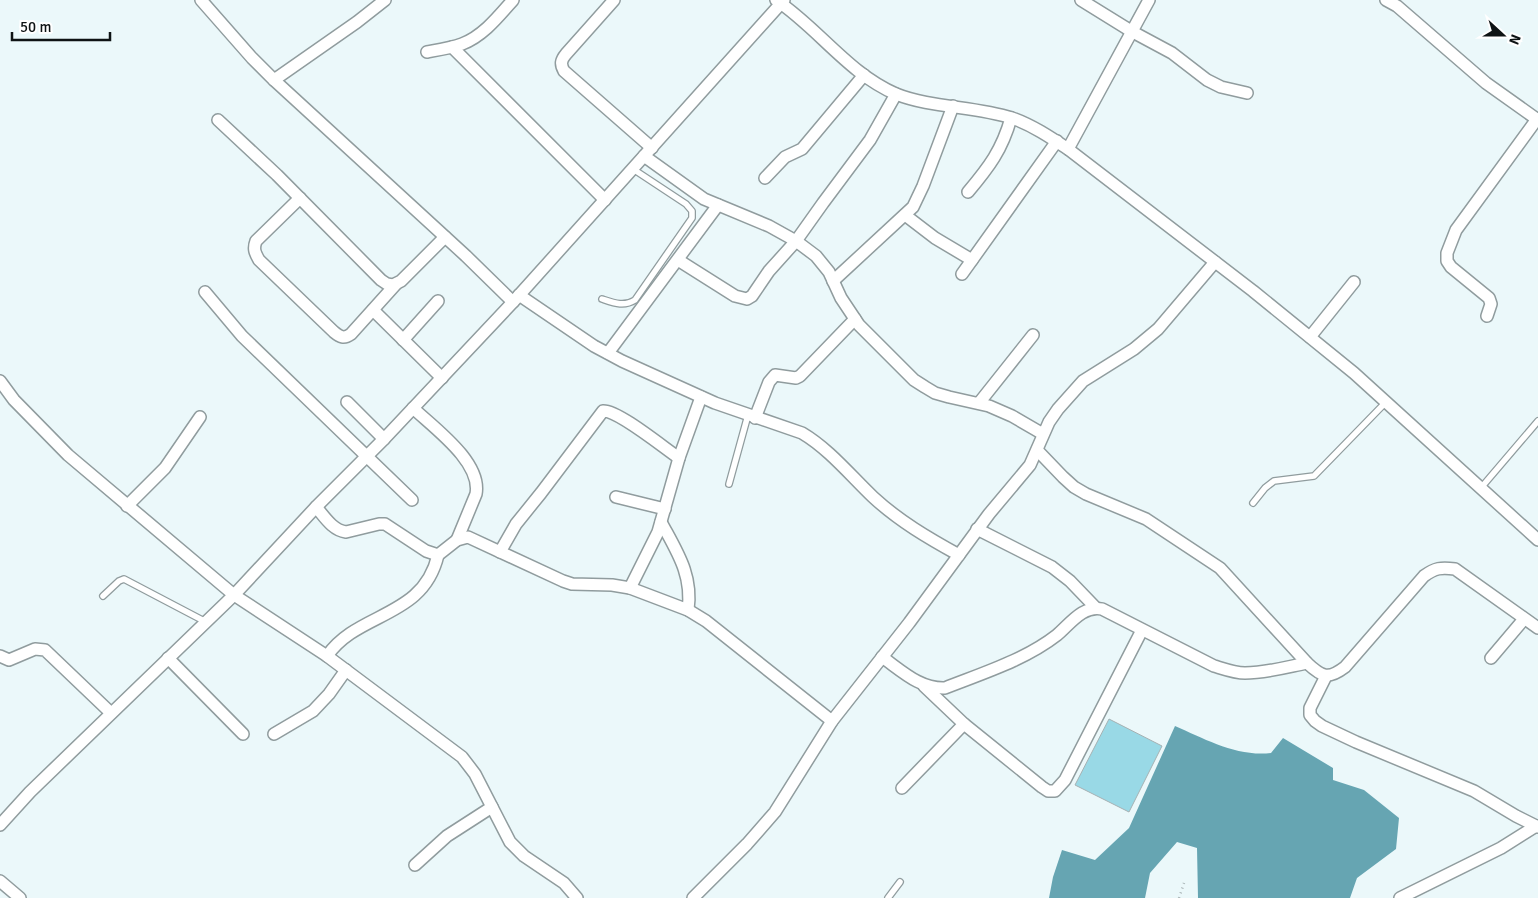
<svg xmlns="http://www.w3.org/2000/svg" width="1538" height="898" font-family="Signika,sans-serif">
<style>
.water{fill:#66a5b2}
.building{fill:#99d9e6;stroke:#a5b1b3}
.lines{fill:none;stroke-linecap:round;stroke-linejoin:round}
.lane-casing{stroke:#909c9e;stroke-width:8}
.street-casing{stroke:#909c9e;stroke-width:14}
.path{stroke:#a3adaf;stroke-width:2.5;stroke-dasharray:1 4;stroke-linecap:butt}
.lane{stroke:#fff;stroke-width:5.5}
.street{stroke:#fff;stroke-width:11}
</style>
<rect width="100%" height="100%" fill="#ebf8fa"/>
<path class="water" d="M1175,726C1205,739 1237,757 1271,753L1283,738L1333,768V780L1364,790L1399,818L1396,849L1357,878L1350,898H1198L1197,848L1177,842L1150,873L1145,898H1049L1053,877L1062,850L1095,860L1129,828Z"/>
<path class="building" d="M1109,719L1162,746L1129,812L1075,785Z"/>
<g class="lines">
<g class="lane-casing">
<g id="lane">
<path d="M602,299C614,303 624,307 635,300L692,218V211L686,204L633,169"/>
<path d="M729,484L748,415"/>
<path d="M1480,489L1538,421"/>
<path d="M1253,503L1265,488L1274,481L1314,476L1386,402"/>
<path d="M103,596L119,581L124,579L206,622"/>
<path d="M888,898L900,882"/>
</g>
</g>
<g class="street-casing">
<g id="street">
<path d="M201,0L252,58L274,80L466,256L513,302"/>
<path d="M614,0L566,54C561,60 560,64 564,71L652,148"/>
<path d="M776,0C818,28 849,74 896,94C931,108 975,106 1012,118C1032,125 1050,137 1068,149L1253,291L1354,373L1538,540"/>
<path d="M1081,0L1131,31L1172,53L1207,80L1221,87L1247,93"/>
<path d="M1386,0L1397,6L1486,83L1538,120"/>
<path d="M452,47L605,200"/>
<path d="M427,52C438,50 451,48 462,44C483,36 498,17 513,0"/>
<path d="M274,80L357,22L385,0"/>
<path d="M218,120L277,175L381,280L387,284L393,285L401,281L445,237"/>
<path d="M1068,149L1149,0"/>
<path d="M644,156L704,199L769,226L796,241L816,256L829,272L841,298L859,325L914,380L925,387L935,393L949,397L989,406L1012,416L1043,434"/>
<path d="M765,178L785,157L802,149L864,75"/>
<path d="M968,192C989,167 1002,150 1011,118"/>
<path d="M300,198L256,241C253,249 255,253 259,260L334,332C340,337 344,339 351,334L396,284"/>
<path d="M905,215L935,238L972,260"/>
<path d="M678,260L735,296L747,299L752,296L769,271L796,241L823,203L870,140L896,94"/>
<path d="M962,274L1057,141"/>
<path d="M833,281L913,207L923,186L953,106"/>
<path d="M205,292L242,336L412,500"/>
<path d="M519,295L594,346L622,361L715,403L802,433C829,449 850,475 873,497C899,521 928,538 959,555"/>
<path d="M373,310L442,378"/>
<path d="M1487,316L1491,304L1489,298L1451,267L1447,261V253L1456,230L1537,119"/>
<path d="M1310,337L1354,282"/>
<path d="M403,340L438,301"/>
<path d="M608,353L718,205"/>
<path d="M0,381L14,400L68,455L234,595L327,656L462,757L475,774L510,842L524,856L564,883L577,898"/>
<path d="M347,402L384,439"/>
<path d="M979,403L1033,335"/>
<path d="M413,408C434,428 482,462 476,494L457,540"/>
<path d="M755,418L769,382L775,375L796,378L800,376L855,319"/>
<path d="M1038,451L1063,477L1074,487L1086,494L1146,519L1220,568L1307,663C1322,677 1328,680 1345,667L1424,576C1435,568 1441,567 1455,569L1538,628"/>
<path d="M616,497L665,509"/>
<path d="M127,506L165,468L200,417"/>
<path d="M316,507C324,516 332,530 346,532L379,524H385L426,551L438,555L457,540L468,537L563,581L572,584L612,585L630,588L688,610L706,621L832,721"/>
<path d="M661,522C677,552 693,575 688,610"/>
<path d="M977,529L1052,567L1070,581L1096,608"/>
<path d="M500,552L516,524L541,493L603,411C618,410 664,448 679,458"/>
<path d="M630,588L658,532L679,458L701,397"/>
<path d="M0,656L9,660L35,649L45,650L111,713"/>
<path d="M327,656C358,611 423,619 438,555"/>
<path d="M882,657C902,671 920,689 945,688C983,673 1025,660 1057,635C1070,624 1083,605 1102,609L1214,666C1224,669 1235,673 1245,673C1266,673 1287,667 1307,663"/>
<path d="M168,658L243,734"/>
<path d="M1491,658L1524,619"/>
<path d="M1326,676L1310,708V715L1315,721L1322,726L1356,742L1474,791L1516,816L1538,827"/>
<path d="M924,686L964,724L1042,787L1048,791H1055L1065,780L1142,630"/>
<path d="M274,734L313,711L329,694L346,670"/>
<path d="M902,788L964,724"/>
<path d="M0,825L30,792L234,595L316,507L384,439L513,302L784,0"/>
<path d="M415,865L447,836L492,807"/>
<path d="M0,881L20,898"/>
<path d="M693,898L747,844L775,812L832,721L909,623L989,514L1030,465L1049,422L1058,409L1083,381L1134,349L1158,329L1215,262"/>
<path d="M1400,898L1501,848L1536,826"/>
</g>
</g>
<path class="path" d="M1179,898L1184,883"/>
<use href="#lane" class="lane"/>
<use href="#street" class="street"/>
</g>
<g transform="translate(1503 35) rotate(111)" stroke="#ffffff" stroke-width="4" paint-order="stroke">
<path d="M0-4L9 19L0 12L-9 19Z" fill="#0e1314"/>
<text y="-8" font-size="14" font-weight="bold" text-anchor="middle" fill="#0e1314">N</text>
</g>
<path d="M12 32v8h98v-8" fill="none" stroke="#0e1314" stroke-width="2.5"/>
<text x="20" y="32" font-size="15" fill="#0e1314" stroke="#ffffff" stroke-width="4" paint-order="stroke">50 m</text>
</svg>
